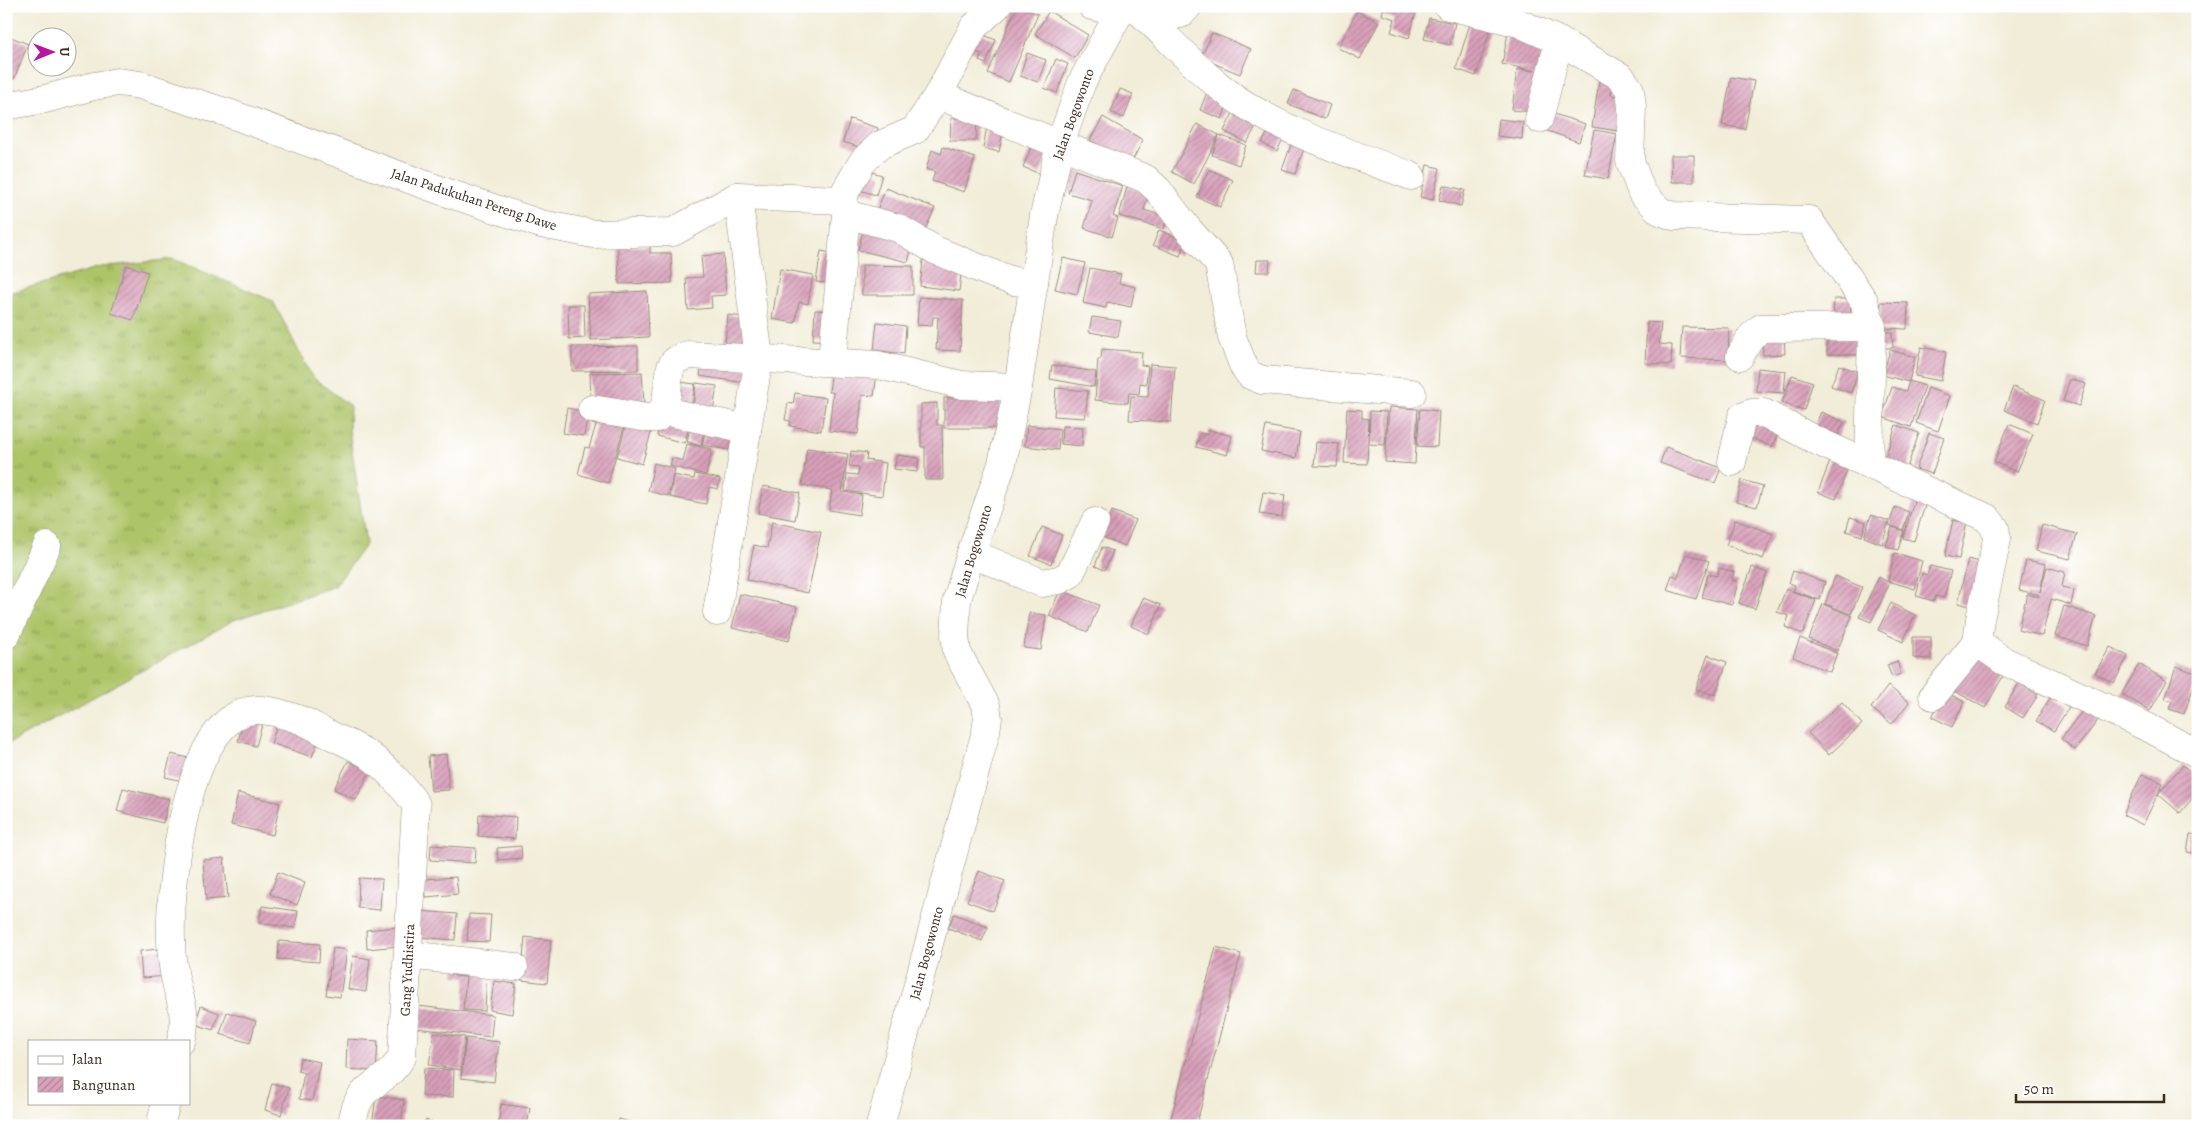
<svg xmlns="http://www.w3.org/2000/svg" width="2204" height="1132" font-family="Alegreya,serif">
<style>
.grass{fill:url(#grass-tufts);stroke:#747743}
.building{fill:url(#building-hatch)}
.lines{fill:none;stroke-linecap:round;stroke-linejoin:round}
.minor-casing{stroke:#968c7b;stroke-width:29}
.minor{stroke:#fff;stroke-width:28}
.labels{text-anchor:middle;stroke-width:5;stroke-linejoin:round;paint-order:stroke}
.street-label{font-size:14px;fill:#3b2a1e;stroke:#fff}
</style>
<defs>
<pattern id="grass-tufts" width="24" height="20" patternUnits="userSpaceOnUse" patternTransform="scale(1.25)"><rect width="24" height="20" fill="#adc468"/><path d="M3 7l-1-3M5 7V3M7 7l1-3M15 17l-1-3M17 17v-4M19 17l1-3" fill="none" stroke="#8e9f55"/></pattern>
<pattern id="building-hatch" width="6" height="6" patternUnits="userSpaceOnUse" patternTransform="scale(1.25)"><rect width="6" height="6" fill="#d9a0bb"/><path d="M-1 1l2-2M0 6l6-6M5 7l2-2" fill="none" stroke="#b18397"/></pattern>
</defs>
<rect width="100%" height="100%" fill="#fff"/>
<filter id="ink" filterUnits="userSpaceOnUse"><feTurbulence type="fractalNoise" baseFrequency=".02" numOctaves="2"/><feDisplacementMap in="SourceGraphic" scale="10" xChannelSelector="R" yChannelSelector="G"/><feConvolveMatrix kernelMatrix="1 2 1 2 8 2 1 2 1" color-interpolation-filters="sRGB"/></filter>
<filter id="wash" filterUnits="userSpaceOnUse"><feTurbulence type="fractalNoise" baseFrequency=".0096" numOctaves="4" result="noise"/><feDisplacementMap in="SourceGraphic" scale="20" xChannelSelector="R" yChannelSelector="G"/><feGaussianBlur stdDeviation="1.12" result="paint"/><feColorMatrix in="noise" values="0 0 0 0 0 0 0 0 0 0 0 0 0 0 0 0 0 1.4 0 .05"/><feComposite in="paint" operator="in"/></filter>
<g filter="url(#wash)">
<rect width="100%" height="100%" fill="#f2edd8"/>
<path class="grass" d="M173,259L273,301L312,377L350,406L349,430L366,544L335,586L234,620L6,745V294L101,267Z"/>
<g id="blocks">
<g class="building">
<path d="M1017,6L1038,14L1009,82L988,73Z"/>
<path d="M1384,6L1417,8L1409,38L1391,32L1395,19L1382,15Z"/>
<path d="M1049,11L1088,35L1075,58L1035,34Z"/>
<path d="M1357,11L1379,22L1360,59L1338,48Z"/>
<path d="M1429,18L1455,23L1450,45L1424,39Z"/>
<path d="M1470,24L1490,30L1476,76L1456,69Z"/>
<path d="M1509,28L1545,36L1538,72L1533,112L1512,110L1517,69L1535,71L1502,64Z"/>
<path d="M976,32L996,40L986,64L979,61L982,54L969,50Z"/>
<path d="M1212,33L1251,49L1240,74L1201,58Z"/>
<path d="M6,35L28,44L14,79L6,76Z"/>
<path d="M1027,53L1046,60L1038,82L1020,76Z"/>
<path d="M1056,59L1068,64L1057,93L1044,88Z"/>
<path d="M1731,77L1754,81L1745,129L1722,125Z"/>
<path d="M1599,81L1613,83L1611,95L1623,97L1618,131L1592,127Z"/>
<path d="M1209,87L1231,96L1222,119L1200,110Z"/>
<path d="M1120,89L1133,94L1124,118L1111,112Z"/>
<path d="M1294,90L1330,105L1325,119L1288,104Z"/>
<path d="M1237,105L1261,117L1247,143L1224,131Z"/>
<path d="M1551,113L1585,124L1579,142L1545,130Z"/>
<path d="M1103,117L1143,140L1131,163L1090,140Z"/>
<path d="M951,118H977L976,141H950Z"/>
<path d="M850,119L878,128L872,151L843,142Z"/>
<path d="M1499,119L1523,122L1522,139L1497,136Z"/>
<path d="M988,121L1004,125L999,152L983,148Z"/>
<path d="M1197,124L1219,135L1246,145L1239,165L1212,155L1219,135L1194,184L1172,172Z"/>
<path d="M1272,124L1287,131L1277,151L1262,143Z"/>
<path d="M1594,130L1617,134L1608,179L1585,175Z"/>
<path d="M1035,138L1052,145L1040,174L1023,167Z"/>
<path d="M1293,139L1306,143L1295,174L1282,170Z"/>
<path d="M943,147L975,158L964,192L932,181L935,172L926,169L932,150L941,154Z"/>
<path d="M1671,155H1694V182H1672Z"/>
<path d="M1427,165L1440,168L1433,200L1420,197Z"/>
<path d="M862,169L882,175L876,195L856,189Z"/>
<path d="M1209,169L1233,180L1220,207L1197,197Z"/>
<path d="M1075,170L1123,186L1113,216L1118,218L1112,237L1084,228L1092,200L1068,193Z"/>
<path d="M1443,185L1465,190L1461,206L1439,200Z"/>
<path d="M1127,187L1149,193L1144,210L1167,217L1164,229L1119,216Z"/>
<path d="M886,188L935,208L925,230L877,210Z"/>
<path d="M864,227L914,240L908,262L858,250Z"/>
<path d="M1159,230L1186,241L1180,256L1153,245Z"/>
<path d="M650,246V253H671L672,283L619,284L618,247Z"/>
<path d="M821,251L838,254L834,284L816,282Z"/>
<path d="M924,253L962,267L959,291L920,286Z"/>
<path d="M723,254L726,295L711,296L712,308L688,310L686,278L703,277L701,256Z"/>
<path d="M1063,258L1085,263L1077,294L1055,289Z"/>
<path d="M1257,260H1270L1269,272H1256Z"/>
<path d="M126,265L148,272L133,320L111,313Z"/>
<path d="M862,265L913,266V295H862Z"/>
<path d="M1090,268L1121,274L1119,283L1135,287L1131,307L1107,302L1106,308L1083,303Z"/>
<path d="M780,269L813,275L808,304L799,302L795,323L772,319Z"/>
<path d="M647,291L649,337L591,340L588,294Z"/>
<path d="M919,297L963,300L960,351L936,350L938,317H933L932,326L917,325Z"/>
<path d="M1834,299H1851L1850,318H1833Z"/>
<path d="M1881,302L1908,303L1907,329L1880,328Z"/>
<path d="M568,305H584L585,338L569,339Z"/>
<path d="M815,310L834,311L831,341L813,340Z"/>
<path d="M728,315L751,318L747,354L724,351Z"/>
<path d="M1092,317L1121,321L1118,337L1089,332Z"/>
<path d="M877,322L906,326L904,354L874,350Z"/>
<path d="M1647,322L1661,323L1659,344L1672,345L1671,365L1645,363Z"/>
<path d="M1682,327L1729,328L1728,360L1680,358Z"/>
<path d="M1784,332L1785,354L1763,355L1762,333Z"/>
<path d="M1878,332H1892L1893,348H1878Z"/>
<path d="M1827,333H1860L1859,355L1827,354Z"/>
<path d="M638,346V370L572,371V347Z"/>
<path d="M1921,347L1946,352L1941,381L1915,376Z"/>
<path d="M1102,349L1142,352L1141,365L1148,366L1146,384L1140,383L1139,394L1129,393L1128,403L1095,400L1098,359H1101Z"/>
<path d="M1890,350L1915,357L1909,382L1883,375Z"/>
<path d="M702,361L748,369L746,383L700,376Z"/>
<path d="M1150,364L1175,366L1171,422L1129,420L1131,396L1148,397Z"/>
<path d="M1052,365L1096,372L1094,387L1050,379Z"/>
<path d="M1839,365L1858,372L1851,393L1831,386Z"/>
<path d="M832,368L877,373L874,396L862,395L858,434L829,431L833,392H829Z"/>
<path d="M1758,368L1786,371L1784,393L1756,391Z"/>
<path d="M642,372L644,403L591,404L590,373Z"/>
<path d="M1792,375L1813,382L1804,410L1782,403Z"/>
<path d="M2070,379L2086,384L2079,406L2063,401Z"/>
<path d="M672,381L695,384L692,409L669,406Z"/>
<path d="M1909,381L1925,386L1911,427L1882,417L1892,387L1906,391Z"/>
<path d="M696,383L717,386L713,411L693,408Z"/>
<path d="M2013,387L2045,400L2037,423L2004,410Z"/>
<path d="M1056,388L1088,391L1085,418L1054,416Z"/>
<path d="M1928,388L1950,396L1938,431L1916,423Z"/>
<path d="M795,393L826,398L821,431L790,426L791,421L785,420L788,403L793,404Z"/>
<rect x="944" y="398" width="58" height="30"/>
<path d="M937,403V425H942L943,480H925V447H921V404Z"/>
<path d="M1389,407L1418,409L1415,464L1385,462Z"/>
<path d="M567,408L588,412L584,436L563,433Z"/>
<path d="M1347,409L1362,410V418L1369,419L1367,464L1344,463Z"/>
<path d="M1420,409L1439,411L1437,447L1417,446Z"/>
<path d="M596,411L626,420L608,483L578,474L585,447L589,448L596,425L592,424Z"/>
<path d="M1370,411L1387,412L1385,445L1369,444Z"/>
<path d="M1821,412L1844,422L1834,445L1811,435Z"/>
<path d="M1757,414L1782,425L1772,447L1747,436Z"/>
<path d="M662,415L690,421L685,443L657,436Z"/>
<path d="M628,418L653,426L642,464L617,457Z"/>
<path d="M691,422L705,425L701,446L687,442Z"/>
<path d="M2009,424L2033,434L2017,472L1994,462Z"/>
<path d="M707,425L733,431L729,450L702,445Z"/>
<path d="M1027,425L1060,429L1058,450L1025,446Z"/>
<path d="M1896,425L1919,433L1906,471L1883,463Z"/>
<path d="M1062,426L1083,427L1082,446L1061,444Z"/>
<path d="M1266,426L1300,432L1296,458L1261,451Z"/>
<path d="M1209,430L1232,436L1227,455L1196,447L1200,433L1208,435Z"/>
<path d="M1929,433L1944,438L1932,474L1916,469Z"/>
<path d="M1316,442L1339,444L1337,467L1314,466Z"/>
<path d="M687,444L712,449L706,475L670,466L672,458L683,461Z"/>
<path d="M1666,447L1721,468L1715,483L1660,463Z"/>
<path d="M807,448L848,454L842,492L862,495L859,515L829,510L832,490L802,485Z"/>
<path d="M851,451L867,453L866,460L886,463L882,496L845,491L847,474L858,475L859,467L849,466Z"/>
<path d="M1833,454L1851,460L1836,499L1818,492Z"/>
<path d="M897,455L919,458L917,472L894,469Z"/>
<path d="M654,463L675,469L668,496L648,491Z"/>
<path d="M695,474L720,479L718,489L709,487L706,504L670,497L673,475L694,479Z"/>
<path d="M1742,480L1763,486L1757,507L1736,502Z"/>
<path d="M763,486L800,493L795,520L758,513Z"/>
<path d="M1263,492L1285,495L1282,517L1259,514Z"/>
<path d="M1915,498L1926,502L1914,541L1903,538Z"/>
<path d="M1895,507L1909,512L1903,530L1889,525Z"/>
<path d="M1112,511L1136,520L1125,546L1102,537Z"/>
<path d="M1871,515L1889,521L1882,544L1864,537Z"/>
<path d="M1850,517L1866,522L1862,536L1846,531Z"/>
<path d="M1735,520L1773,534L1763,559L1726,545Z"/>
<path d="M1953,520L1967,523L1959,559L1945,556Z"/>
<path d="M772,522L821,532L808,593L747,580L754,545L767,548Z"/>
<path d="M2042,525L2077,534L2070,559L2036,551Z"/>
<path d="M1042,527L1062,535L1051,564L1030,556Z"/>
<path d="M1892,527L1904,531L1898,550L1886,546Z"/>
<path d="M1102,547L1113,551L1105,570L1095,566Z"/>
<path d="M1895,553L1922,561L1915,589L1888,581Z"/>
<path d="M1686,554L1709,561L1696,599L1667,590L1672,575L1678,577Z"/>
<path d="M1968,559L1984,563L1974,607L1958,603Z"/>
<path d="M2026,560L2046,564L2040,592L2047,567L2065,572L2062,587L2074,590L2071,605L2051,599L2042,636L2018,630L2027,594L2039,597V595L2019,590Z"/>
<path d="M1930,566L1951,571L1944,598L1935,596L1934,601L1916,596L1922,573L1927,575Z"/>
<path d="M1752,567L1767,573L1755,609L1739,603Z"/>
<path d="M1719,568L1734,572L1732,580L1738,582L1732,605L1702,597L1708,574L1717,576Z"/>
<path d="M1793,571L1825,582L1820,600L1793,591L1795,585L1789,583Z"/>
<path d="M1835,576L1862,587L1851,614L1825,604Z"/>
<path d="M1879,577L1890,583L1871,622L1859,617Z"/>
<path d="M1786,589L1816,600L1803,634L1785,627L1789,616L1777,612Z"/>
<path d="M1060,590L1099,605L1088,632L1049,616Z"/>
<path d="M740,594L797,607L789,641L732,628Z"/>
<path d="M1143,598L1161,605L1149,634L1131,626Z"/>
<path d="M1891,603L1915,615L1903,642L1878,630Z"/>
<path d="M1823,604L1852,616L1837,651L1809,639Z"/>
<path d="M2064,606L2096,616L2087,646L2055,636Z"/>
<path d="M1029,613L1046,615L1041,650L1024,648Z"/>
<path d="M1913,637H1931V659L1913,658Z"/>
<path d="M1800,638L1837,653L1830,672L1793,657Z"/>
<path d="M2110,647L2128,656L2114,683L2095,673Z"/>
<path d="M1708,655L1727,662L1715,695L1696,689Z"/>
<path d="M1979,655L2006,671L1985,708L1949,688Z"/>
<path d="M1897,661L1901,674L1892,677L1887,665Z"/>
<path d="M2139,664L2167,681L2150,711L2122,694Z"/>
<path d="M2176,666L2198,674L2184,714L2169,709L2172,701L2165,699Z"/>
<path d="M2019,683L2038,695L2023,718L2005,707Z"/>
<path d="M1888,686L1909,702L1892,724L1871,708Z"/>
<path d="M1945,692L1965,702L1952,727L1932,717Z"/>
<path d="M2051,696L2069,707L2054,731L2036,721Z"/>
<path d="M1842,702L1862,724L1829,755L1808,733Z"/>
<path d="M2085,707L2099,719L2075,750L2061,739Z"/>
<path d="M2197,707H2198V722L2194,721Z"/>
<path d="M245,716L263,721L256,746L238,741Z"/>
<path d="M279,719L321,733L312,757L271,743Z"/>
<path d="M171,754L193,759L188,782L165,777Z"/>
<path d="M446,754L449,790L431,791L428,756Z"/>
<path d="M348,761L370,771L356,800L334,789Z"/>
<path d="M2183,765L2198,778V792L2180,813L2158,794Z"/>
<path d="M2142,774L2163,783L2143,825L2123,815Z"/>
<path d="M123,788L169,799L163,823L117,811Z"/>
<path d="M238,793L280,803L273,835L231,825Z"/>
<path d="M479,814L516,817L515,839L478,836Z"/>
<path d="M2190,834L2198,835V854L2187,852Z"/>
<path d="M431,845L476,848L475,863L430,860Z"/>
<path d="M521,846L522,858L498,860L497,848Z"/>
<path d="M224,858L228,898L206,900L203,860Z"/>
<path d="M979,871L1005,881L993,911L967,901Z"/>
<path d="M278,872L305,883L297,905L270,894Z"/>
<path d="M456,877L458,894L426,897L425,879Z"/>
<path d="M359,878L382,879L380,910L358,908Z"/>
<path d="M262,906L298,911L295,928L259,923Z"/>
<path d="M419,911L457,914L455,940L417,937Z"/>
<path d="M469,914L491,915L489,942L467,941Z"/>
<path d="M954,914L988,927L982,941L948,928Z"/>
<path d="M397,927L399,946L367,949L366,930Z"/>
<path d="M525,937L551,940L547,983L521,980Z"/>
<path d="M279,941L320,944L319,962L278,959Z"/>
<path d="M1216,947L1241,954L1196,1126H1169Z"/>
<path d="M167,948L169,976L142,978L140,951Z"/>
<path d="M333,948L347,950L340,997L326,995Z"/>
<path d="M353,956L370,959L366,992L348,989Z"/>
<path d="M455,967L487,969L485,1011L463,1010L466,977L454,976Z"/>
<path d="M494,981L516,984L512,1014L490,1010Z"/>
<path d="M201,1006L219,1013L213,1030L195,1024Z"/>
<path d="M418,1006L493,1015L491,1037L416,1028Z"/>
<path d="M227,1012L256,1021L250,1043L220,1034Z"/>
<path d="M434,1033L465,1037L461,1070L429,1065Z"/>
<path d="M466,1038L499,1042L494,1082L461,1078Z"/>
<path d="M347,1039L378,1041L376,1071L346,1069Z"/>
<path d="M300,1058L320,1062L312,1101L299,1099L304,1073L298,1071Z"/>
<path d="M424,1068L454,1070L453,1097L422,1096Z"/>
<path d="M272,1083L289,1088L281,1115L265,1110Z"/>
<path d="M376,1096L404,1100L401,1126H372Z"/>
<path d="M501,1104L530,1108L527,1126H498Z"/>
<path d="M619,1119L641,1125V1126H617Z"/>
<path d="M425,1120L441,1125V1126H423Z"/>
</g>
</g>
</g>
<g filter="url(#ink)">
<use href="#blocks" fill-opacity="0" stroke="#968c7b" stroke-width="1"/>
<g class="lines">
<g class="minor-casing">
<g id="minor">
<path d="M1092,6L1120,13"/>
<path d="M1133,6C1169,37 1201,76 1241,102C1292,136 1354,154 1411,176"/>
<path d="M1448,6L1519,23L1559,41L1621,77L1630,90L1632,107L1630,161L1642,193L1660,211L1673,216L1809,220L1864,301L1872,327L1869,464"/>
<path d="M1149,20L1181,14L1188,6"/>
<path d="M938,95L1146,179L1158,190L1187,228L1219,264L1232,337L1244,367L1250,375L1262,380L1412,393"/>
<path d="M6,106L45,99L94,86L118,82L140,85L228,113L445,192L541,224L593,234L673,232L738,196L843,200L846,190L863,161L880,145L915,130L938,95L974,27L997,6"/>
<path d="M1539,119L1559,41"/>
<path d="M846,214L898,228L935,250L993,274L1013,281L1034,283"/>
<path d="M1740,356L1751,337L1761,328L1872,327"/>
<path d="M832,361L846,214L843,200"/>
<path d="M592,409L648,418H657C673,403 663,376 674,362C677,358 684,357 688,355L878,365L962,385L1018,387"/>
<path d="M664,411L747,429"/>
<path d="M1732,462L1742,417L1752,413H1764L1815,440L1987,518L1995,528L1997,539L1980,619L1977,642L1933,696"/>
<path d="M971,553L1042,583L1059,580L1070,574L1095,522"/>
<path d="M717,612L759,358L738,196"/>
<path d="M6,635L47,546"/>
<path d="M1977,642L2004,661L2149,728L2198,754"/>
<path d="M408,955L514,967"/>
<path d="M181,1041C188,1016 181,1005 176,982C173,969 171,954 171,940C169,888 185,715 255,710C268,709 283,714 295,718C306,721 316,728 326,733C340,740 357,746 370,756C385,767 406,789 416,805L402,1057C381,1091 357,1079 352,1126"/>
<path d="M160,1126L166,1103"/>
<path d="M880,1126L986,731L988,718L986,706L957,652L955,637L957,600L971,553L1002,464L1018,387L1044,216L1060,144L1082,82L1123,6"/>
</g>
</g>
<use href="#minor" class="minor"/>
</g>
</g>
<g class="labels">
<g class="street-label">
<text transform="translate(1073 114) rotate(-70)" y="5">Jalan Bogowonto</text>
<text transform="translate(474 199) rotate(18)" y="5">Jalan Padukuhan Pereng Dawe</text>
<text transform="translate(973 551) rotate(-73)" y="5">Jalan Bogowonto</text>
<text transform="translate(926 953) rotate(-75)" y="5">Jalan Bogowonto</text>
<text transform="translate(407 970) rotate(-87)" y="5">Gang Yudhistira</text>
</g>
</g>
<rect width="2204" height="1132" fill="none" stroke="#fff" stroke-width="25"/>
<rect x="28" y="1040" width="162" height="65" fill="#ffffff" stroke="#b1aaa5"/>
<rect x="38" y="1056" width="25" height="8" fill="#ffffff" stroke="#b1aaa5"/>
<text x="72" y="1064" font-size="15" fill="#3b2a1e">Jalan</text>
<rect x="38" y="1077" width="25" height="15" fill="url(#building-hatch)" stroke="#b1aaa5"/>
<text x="72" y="1090" font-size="15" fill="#3b2a1e">Bangunan</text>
<g transform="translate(52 52) rotate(89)"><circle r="24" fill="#ffffff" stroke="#b1aaa5"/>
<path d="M0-4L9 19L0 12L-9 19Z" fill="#b5179e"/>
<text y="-8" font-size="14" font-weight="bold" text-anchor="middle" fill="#3b2a1e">U</text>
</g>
<path d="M2016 1094v8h148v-8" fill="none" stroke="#3b2a1e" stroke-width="2.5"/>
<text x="2024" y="1094" font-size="15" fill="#3b2a1e" stroke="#ffffff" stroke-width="4" paint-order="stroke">50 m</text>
</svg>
